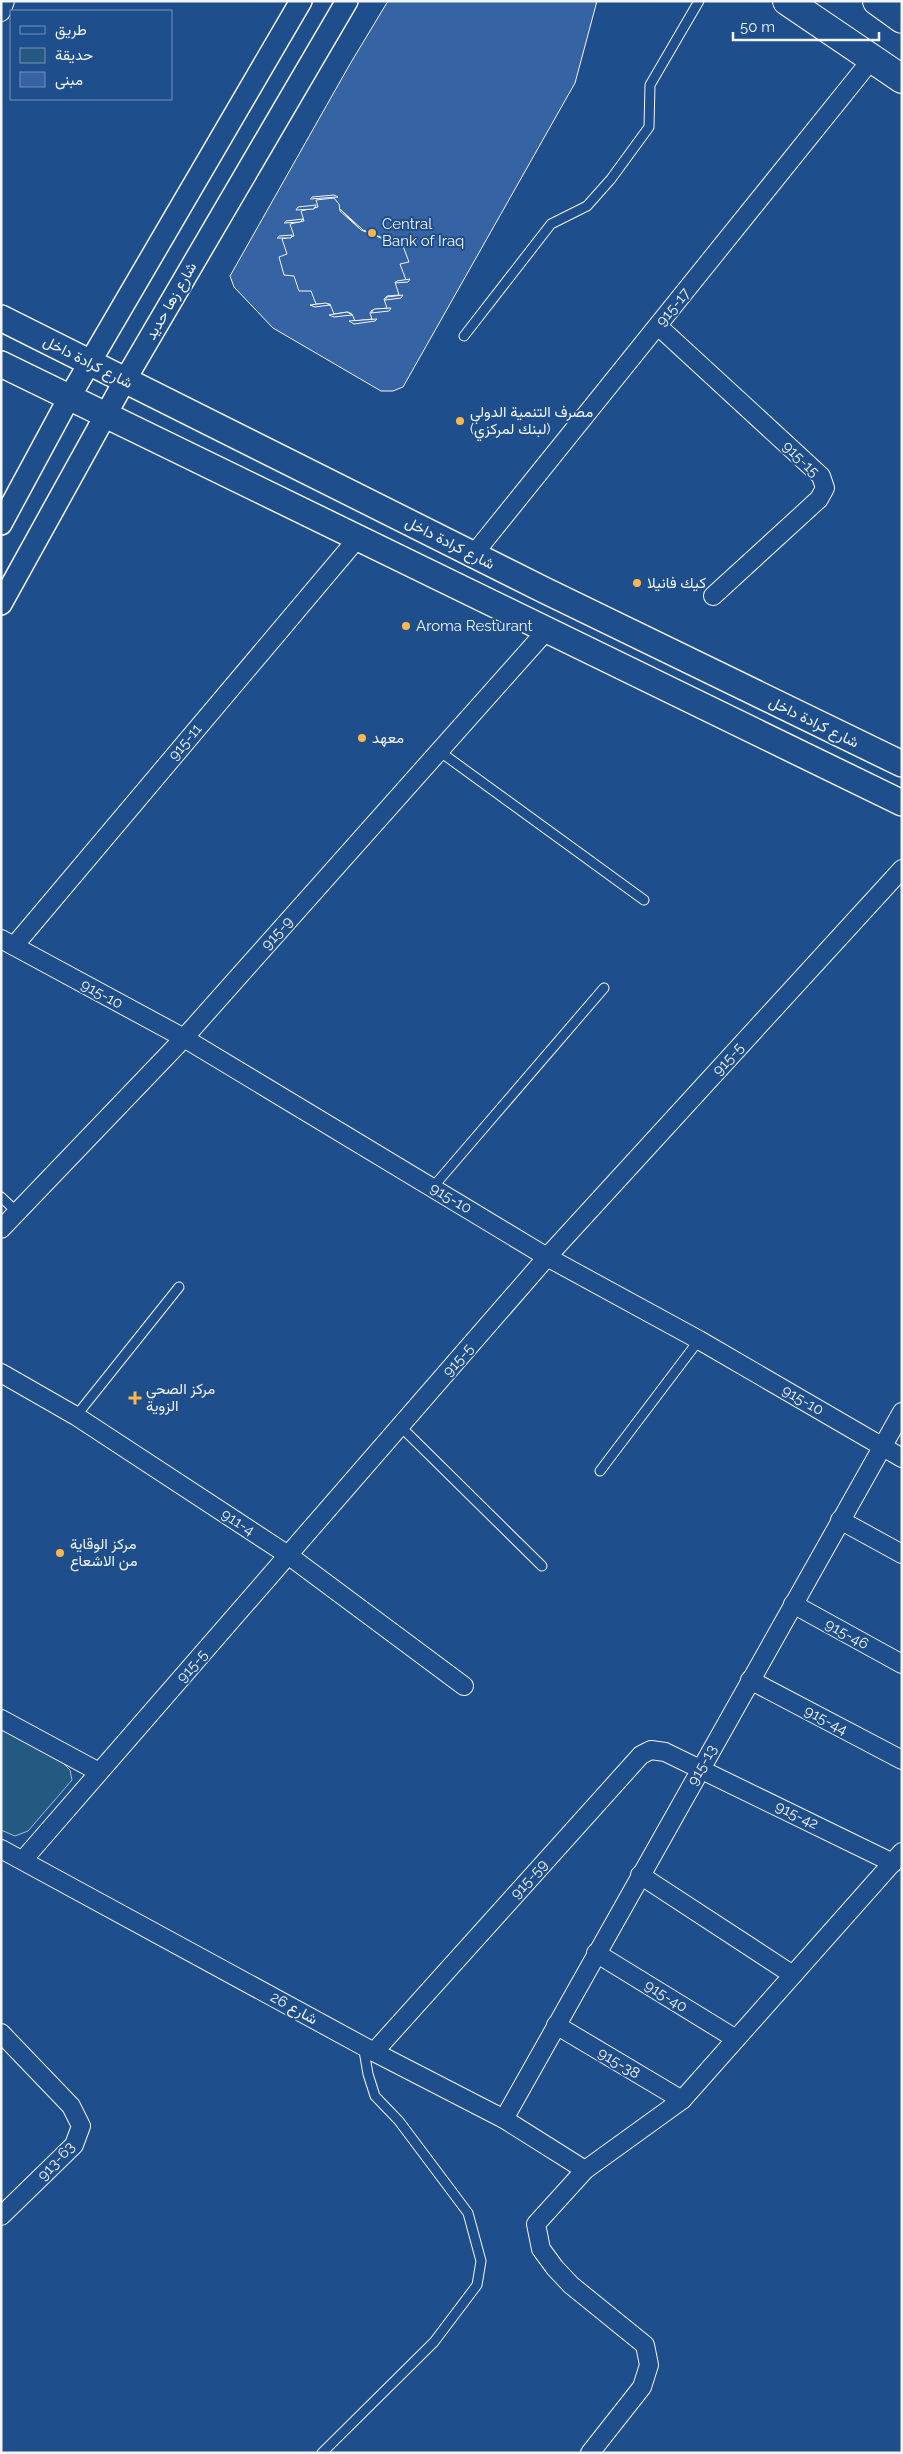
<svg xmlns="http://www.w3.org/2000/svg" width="903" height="2454" font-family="Raleway,Vazirmatn,sans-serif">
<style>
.green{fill:#245a82;stroke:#a8bbd7}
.building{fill:#3563a3;stroke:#f2f6ff}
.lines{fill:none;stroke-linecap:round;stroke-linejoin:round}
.service-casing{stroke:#f2f6ff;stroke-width:11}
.minor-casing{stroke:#f2f6ff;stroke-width:20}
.tertiary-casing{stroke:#f2f6ff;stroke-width:24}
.secondary-casing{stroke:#f2f6ff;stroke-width:28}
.primary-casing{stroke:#f2f6ff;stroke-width:30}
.service{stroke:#1f4e8c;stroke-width:9}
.minor{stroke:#1f4e8c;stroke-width:18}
.tertiary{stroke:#1f4e8c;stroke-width:21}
.secondary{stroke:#1f4e8c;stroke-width:25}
.primary{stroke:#1f4e8c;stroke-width:28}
.poi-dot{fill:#ffb74d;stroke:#1f4e8c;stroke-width:2}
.labels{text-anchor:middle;stroke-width:4;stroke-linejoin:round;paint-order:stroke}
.poi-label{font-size:15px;fill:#f2f6ff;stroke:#1f4e8c;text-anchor:start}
.street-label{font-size:15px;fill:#f2f6ff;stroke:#1f4e8c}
</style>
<rect width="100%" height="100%" fill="#1f4e8c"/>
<path class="green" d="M1,1729L61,1761L70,1770L72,1780L28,1831L15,1836L1,1830Z"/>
<g class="building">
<path d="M388,1H597L575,83L403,387L393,391H381L273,328L234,287L230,276L350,64Z"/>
<path d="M334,195L338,197L310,199L312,197Z"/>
<path d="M334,198L339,204L340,211L360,229L388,241L391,239L395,246H403L409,262L400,264L406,280L395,282L399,295L387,296L384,299L387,308L372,310L370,313L372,319L355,321L352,314L348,312L334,314L330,304H316L311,291H299L294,276L284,275L279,257L287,254L282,239L294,236L290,224L304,221L301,211L318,207L316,200Z"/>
<path d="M316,205L314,209L296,210L298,207Z"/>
<path d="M340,209L363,230L390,241L361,230Z"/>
<path d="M303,219L300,222L284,223L286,221Z"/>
<path d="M292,235L291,238H277L279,236Z"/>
<path d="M410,279L408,282L395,283L397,281Z"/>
<path d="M403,295L401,298L385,300L387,297Z"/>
<path d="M326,303L330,305L315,307L310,305Z"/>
<path d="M391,308L389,311L371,313L374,309Z"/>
<path d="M347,312L352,315L334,317L329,315Z"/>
<path d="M377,319L375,321L354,324L349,321Z"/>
</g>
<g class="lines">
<g class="service-casing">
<g id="service">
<path d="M464,336L551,224L587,206L611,179L649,127L650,85L699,1"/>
<path d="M439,751L644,900"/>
<path d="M433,1187L604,988"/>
<path d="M1,1197L17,1212"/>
<path d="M76,1416L179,1287"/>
<path d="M400,1426L542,1566"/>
<path d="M600,1471L699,1340"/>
<path d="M322,2453L434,2342L477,2285L481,2261L468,2213L399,2121L375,2096L368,2074L363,2045"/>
</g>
</g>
<g class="minor-casing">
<g id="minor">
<path d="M1,12L5,1"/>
<path d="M658,326L821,476L825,488L819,499L713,596"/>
<path d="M473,555L872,59"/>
<path d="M1,939L184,1038L547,1257L699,1340L902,1458"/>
<path d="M14,946L357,539"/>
<path d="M1,1229L184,1038L546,631"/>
<path d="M1,1373L76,1416L288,1555L464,1686"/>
<path d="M840,1520L902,1554"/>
<path d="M793,1604L902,1664"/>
<path d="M750,1680L902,1760"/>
<path d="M1,1719L99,1772"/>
<path d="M1,1849L374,2052L504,2119L585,2170"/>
<path d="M23,1860L547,1257L902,869"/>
<path d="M640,1875L793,1975"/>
<path d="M596,1953L736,2039"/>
<path d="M556,2025L682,2100"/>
<path d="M1,2033L71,2106L81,2126L74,2145L1,2216"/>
<path d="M374,2052L641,1755L651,1750L665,1752L893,1863"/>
<path d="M504,2119L902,1412"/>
<path d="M590,2453L642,2387L649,2365L645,2345L571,2285L555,2268L541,2249L536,2224L585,2170L682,2100L902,1852"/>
</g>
</g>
<g class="tertiary-casing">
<g id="tertiary">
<path d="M1,524L69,398L301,1"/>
<path d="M1,604L125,380L347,1"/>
</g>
</g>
<g class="secondary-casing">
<g id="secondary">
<path d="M1,318L544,590L902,764"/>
<path d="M1,364L902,803"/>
</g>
</g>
<g class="primary-casing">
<g id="primary">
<path d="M787,1L902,79"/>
<path d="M877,1L902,19"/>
</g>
</g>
<use href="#service" class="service"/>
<use href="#minor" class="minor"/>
<use href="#tertiary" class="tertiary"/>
<use href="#secondary" class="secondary"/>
<use href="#primary" class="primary"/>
</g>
<g class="poi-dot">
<circle cx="372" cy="233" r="5"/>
<circle cx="460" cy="421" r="5"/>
<circle cx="637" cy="583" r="5"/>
<circle cx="406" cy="626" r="5"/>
<circle cx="362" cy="738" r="5"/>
<path d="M132.5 1390.5h5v5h5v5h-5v5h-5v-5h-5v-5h5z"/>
<circle cx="60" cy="1553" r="5"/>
</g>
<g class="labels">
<g class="poi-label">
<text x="382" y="229">Central<tspan x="382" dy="17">Bank of Iraq</tspan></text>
<text x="470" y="417">مصرف التنمية الدولي<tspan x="470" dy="17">(لبنك لمركزي)</tspan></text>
<text x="647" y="588">كيك فانيلا</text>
<text x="416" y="631">Aroma Resturant</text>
<text x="372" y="743">معهد</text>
<text x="146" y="1394">مركز الصحي<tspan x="146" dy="17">الزوية</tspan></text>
<text x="70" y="1549">مركز الوقاية<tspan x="70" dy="17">من الاشعاع</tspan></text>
</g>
<g class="street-label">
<text transform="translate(171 301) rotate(-60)" y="5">شارع زها حديد</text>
<text transform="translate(673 307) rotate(-51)" y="5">915-17</text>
<text transform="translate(88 362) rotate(27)" y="5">شارع كرادة داخل</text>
<text transform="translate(801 459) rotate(44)" y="5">915-15</text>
<text transform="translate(450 543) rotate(27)" y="5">شارع كرادة داخل</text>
<text transform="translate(814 722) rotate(26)" y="5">شارع كرادة داخل</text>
<text transform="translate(185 742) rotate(-50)" y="5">915-11</text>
<text transform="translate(277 933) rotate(-48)" y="5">915-9</text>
<text transform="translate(102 994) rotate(29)" y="5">915-10</text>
<text transform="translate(728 1059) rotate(-48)" y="5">915-5</text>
<text transform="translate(451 1198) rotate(31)" y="5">915-10</text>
<text transform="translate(458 1360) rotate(-49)" y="5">915-5</text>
<text transform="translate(803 1400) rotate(30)" y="5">915-10</text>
<text transform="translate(238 1522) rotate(33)" y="5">911-4</text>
<text transform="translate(847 1634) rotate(29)" y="5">915-46</text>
<text transform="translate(192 1666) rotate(-49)" y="5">915-5</text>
<text transform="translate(826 1720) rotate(28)" y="5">915-44</text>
<text transform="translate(702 1765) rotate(-61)" y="5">915-13</text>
<text transform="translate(797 1815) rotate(26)" y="5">915-42</text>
<text transform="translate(529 1879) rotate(-48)" y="5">915-59</text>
<text transform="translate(666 1996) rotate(32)" y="5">915-40</text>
<text transform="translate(294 2008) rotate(29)" y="5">شارع 26</text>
<text transform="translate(619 2063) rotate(31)" y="5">915-38</text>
<text transform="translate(56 2161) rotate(-47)" y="5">913-63</text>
</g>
</g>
<rect width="903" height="2454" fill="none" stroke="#f2f6ff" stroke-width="5"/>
<rect x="10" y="10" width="162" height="90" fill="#1f4e8c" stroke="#7391ba"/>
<rect x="20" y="26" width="25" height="8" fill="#1f4e8c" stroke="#7391ba"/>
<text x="55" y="35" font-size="15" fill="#f2f6ff">طريق</text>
<rect x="20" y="48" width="25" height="15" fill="#245a82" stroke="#7391ba"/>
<text x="55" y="60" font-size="15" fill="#f2f6ff">حديقة</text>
<rect x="20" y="72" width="25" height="15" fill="#3563a3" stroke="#7391ba"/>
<text x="55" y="85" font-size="15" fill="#f2f6ff">مبنى</text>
<path d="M733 32v8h146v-8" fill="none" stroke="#f2f6ff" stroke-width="2.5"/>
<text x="740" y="32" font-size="15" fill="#f2f6ff" stroke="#1f4e8c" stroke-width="4" paint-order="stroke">50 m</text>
</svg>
